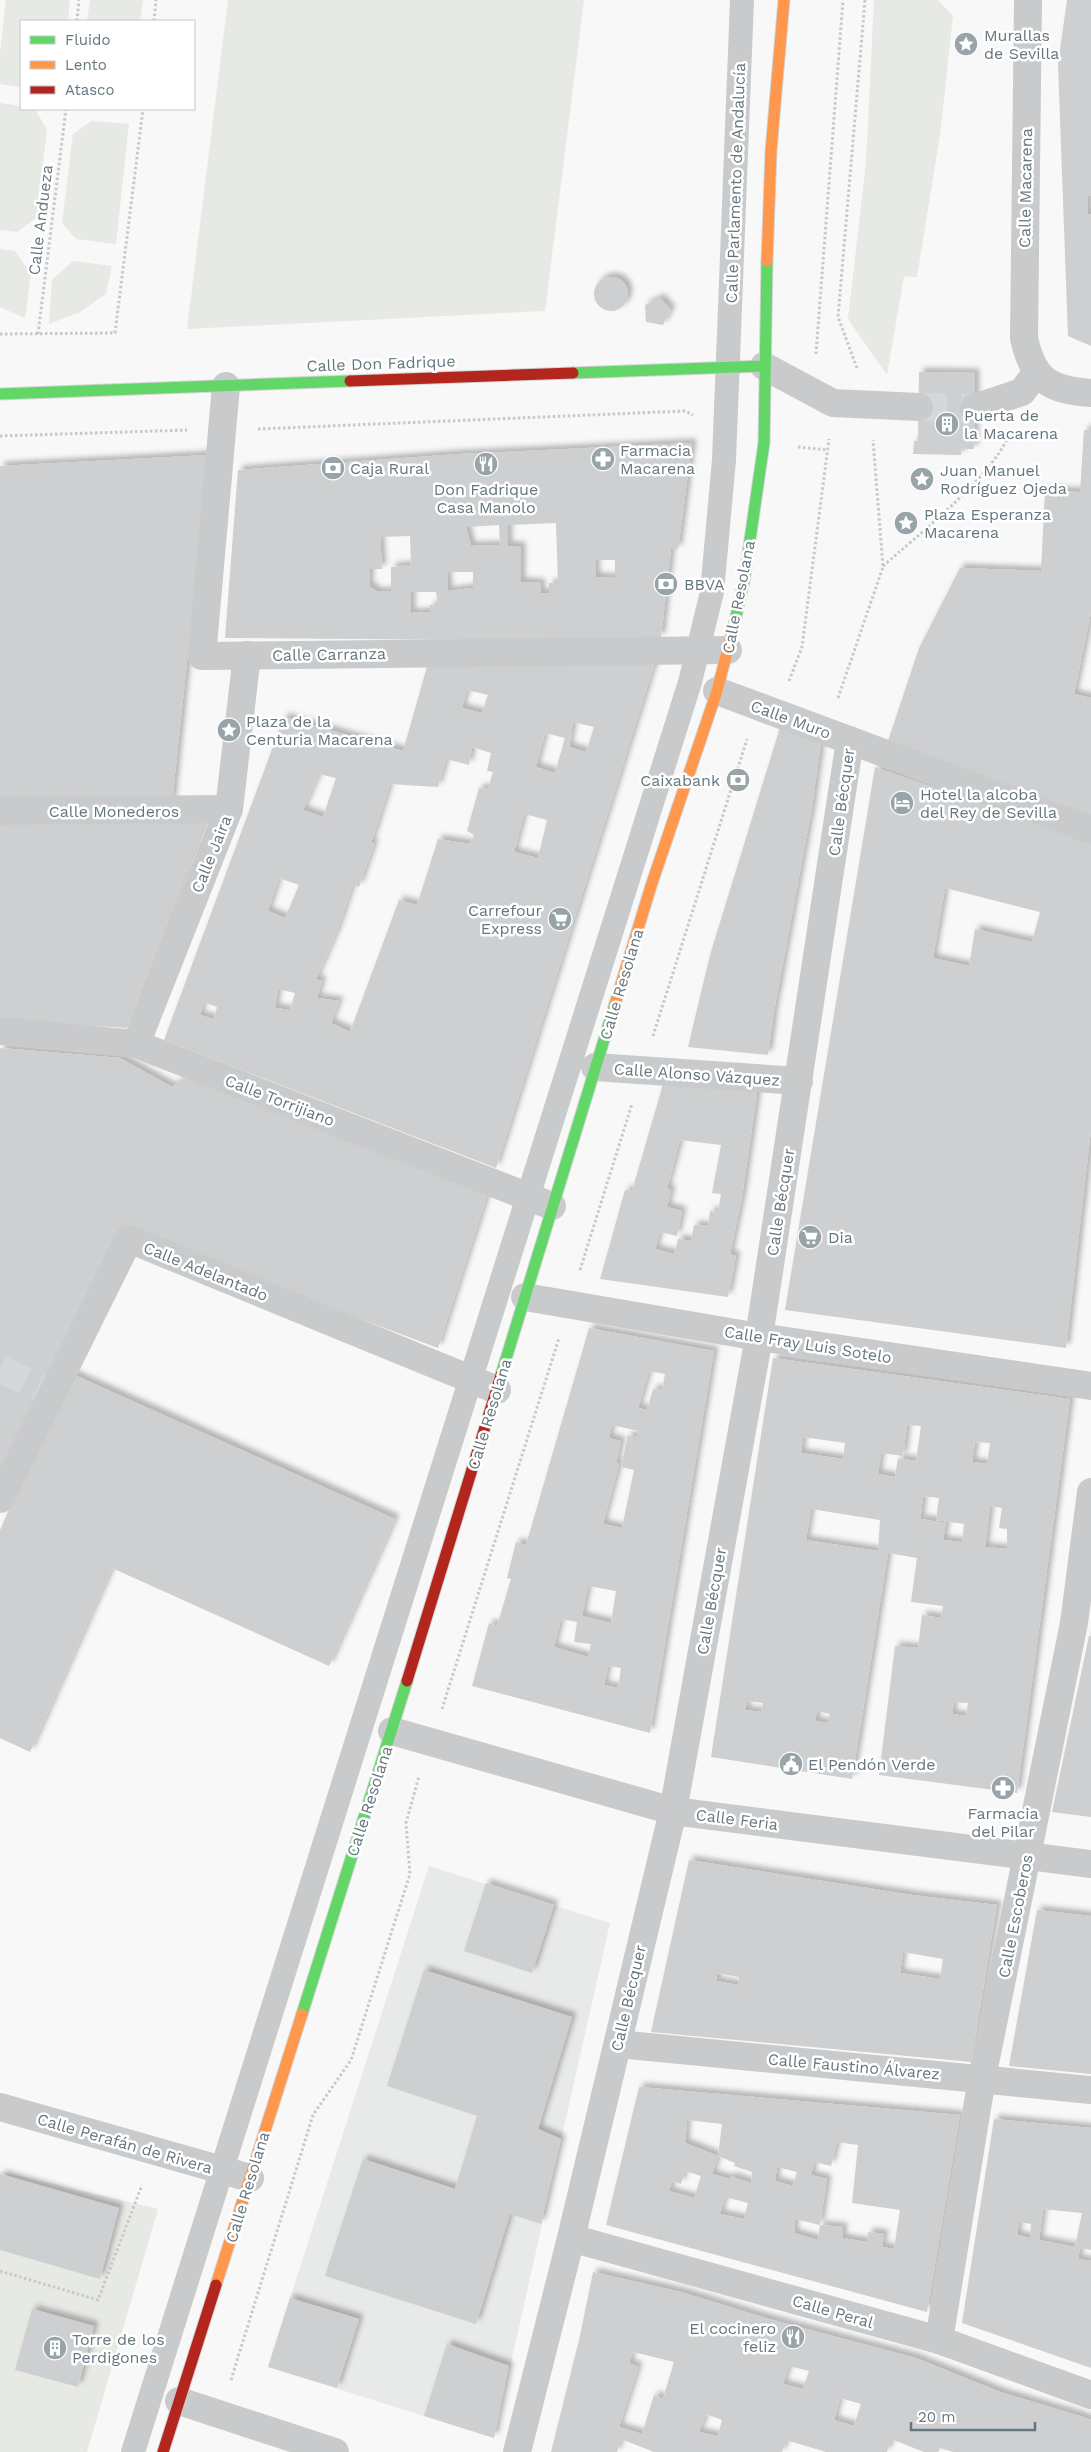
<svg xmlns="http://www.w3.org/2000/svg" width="1091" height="2452" font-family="'Work Sans',sans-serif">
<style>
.built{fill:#e8e9e9}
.green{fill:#e7e9e5}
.building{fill:#cdcfd0;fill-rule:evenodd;filter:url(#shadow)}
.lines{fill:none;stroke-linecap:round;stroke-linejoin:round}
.street-tunnel{stroke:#d4d8da;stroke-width:28;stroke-dasharray:28 14;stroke-linecap:butt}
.fast-casing{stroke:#d3d4d5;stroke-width:13}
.slow-casing{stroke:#d3d4d5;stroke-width:13}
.jam-casing{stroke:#d3d4d5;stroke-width:13}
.path{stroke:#c7c8c9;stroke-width:3;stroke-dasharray:2.5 2.5;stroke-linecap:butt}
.lane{stroke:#c9cacb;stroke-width:24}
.street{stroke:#c9cacb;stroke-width:28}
.fast{stroke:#63d668;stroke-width:11}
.slow{stroke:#ff974d;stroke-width:11}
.jam{stroke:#b3261e;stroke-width:11}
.labels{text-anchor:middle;stroke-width:5;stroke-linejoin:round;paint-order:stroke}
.poi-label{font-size:16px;fill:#66767e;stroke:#fff;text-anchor:start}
.street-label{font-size:16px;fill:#66767e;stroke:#fff}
</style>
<defs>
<filter id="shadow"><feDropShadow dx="4.5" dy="-4.5" stdDeviation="2.5" flood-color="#0004"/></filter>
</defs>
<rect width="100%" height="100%" fill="#f8f8f8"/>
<path class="built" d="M429,1866L610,1923L494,2438L268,2367Z"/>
<g class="green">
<path d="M6,0H70L68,21H21V87L0,84V53Z"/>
<path d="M90,0H143L140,21H87Z"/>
<path d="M228,0H584L545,311L187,329Z"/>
<path d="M874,0H938L953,16L940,135L917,277L904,276L887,375L848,319L866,162Z"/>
<path d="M0,103L21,106V109H35L47,130L36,218L17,232L0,230Z"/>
<path d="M91,121L129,124L116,244L76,239L62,223L73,134Z"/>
<path d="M0,249L15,251L31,274L25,318L0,307Z"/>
<path d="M73,261L112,266L106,294L80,312L49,324L52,280Z"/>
<path d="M0,2171L158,2209L87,2452H0Z"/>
</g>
<g class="building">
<path d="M1067,0H1091V196L1088,195V214H1091V346L1068,336L1058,64Z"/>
<circle cx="611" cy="294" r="17"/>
<path d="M660,298L671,310L663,325L646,322L645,305Z"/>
<path d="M919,372L975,373L974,449H961V455L913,454L914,441H918Z"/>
<path d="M1091,429V612L1074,694L1091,698V824L886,747L919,648L960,568L1041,571L1045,490L1080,492L1084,430Z"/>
<path d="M692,443L678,549H671L661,637L475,640L225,638L238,470L460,454ZM556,523L558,583H549V593H540L541,583L521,582V546H508V525ZM499,525L500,545L471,546L466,527ZM410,536L411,565L391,567V591L378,592L369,586L370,569H382L380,537ZM595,560H615V578L596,577ZM447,572H473V588L448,591ZM411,592H436L438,605H430V612L411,613Z"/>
<path d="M209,455L172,802H0V466Z"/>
<path d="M655,662L496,1168L164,1040L284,717L403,751L428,663ZM467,690L488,695L482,713L462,708ZM573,722L594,727L586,752L569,747ZM545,733L565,738L555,773L536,767ZM472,747L491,753L487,771L493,772L488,789L479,788L467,831L474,835L470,844L438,839L417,905L399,900L350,1032L331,1023L339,1001L317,998L322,981L316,979L337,931L353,884L359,887L374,844L371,843L390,784L438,787L446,759L469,765ZM319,774L336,778L323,817L303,810ZM524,814L547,820L538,858L514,852ZM279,878L299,885L285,918L268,911ZM278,989L295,993L290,1010L275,1008ZM204,1002L217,1007L214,1019L200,1015Z"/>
<path d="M781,724L822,736L812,807L774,1011L768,1055L688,1047L710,955Z"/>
<path d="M875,767L1091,842V1129L1066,1348L785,1310ZM945,888L1040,912L1032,942L975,929L969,966L933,958Z"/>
<path d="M205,822L127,1028L0,1020V824Z"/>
<path d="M0,1048L120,1058L172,1087L184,1078L487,1195L438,1348L125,1231L0,1495Z"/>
<path d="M663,1084L757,1093L742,1197L730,1254L736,1256L728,1297L600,1279L625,1190L632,1191ZM680,1140L721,1145L712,1193L721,1194L718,1212L710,1211L708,1226L694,1225L691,1241L678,1239L674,1254L655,1249L660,1232L677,1236L682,1211L667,1207L671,1190L667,1188Z"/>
<path d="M589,1328L714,1351L650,1733L472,1686L489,1623L497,1626L511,1579L507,1578L516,1542L526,1545ZM649,1371L665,1374L662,1390L653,1389L647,1410L638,1408ZM612,1425L639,1431L637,1437L628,1435L621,1467L634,1470L622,1528L603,1524L619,1464L616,1463L621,1441L609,1438ZM588,1586L616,1591L611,1623L582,1616ZM561,1619L577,1622L574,1642L591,1644L588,1657L554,1647ZM608,1666L621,1668L618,1688L604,1685Z"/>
<path d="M773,1358L1070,1399L1017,1793L879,1775L895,1646L918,1648L922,1615L941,1618L943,1606L911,1602L917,1558L888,1553L852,1779L711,1757ZM907,1425L921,1426L916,1461L898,1458L895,1477L878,1474L881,1453L903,1456ZM803,1437L845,1443L843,1459L801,1453ZM975,1442L990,1443L987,1464L972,1462ZM923,1496L939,1498L936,1520L964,1524L962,1542L943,1540L946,1523L921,1519L918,1541ZM990,1506L1002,1508L999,1528L1007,1529V1549L985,1547ZM811,1509L880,1520L878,1551L806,1540ZM747,1701L763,1703L761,1712L745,1710ZM954,1702L968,1703L966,1716L952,1714ZM817,1711L830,1714L828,1723L815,1721Z"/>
<path d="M70,1373L395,1519L329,1666L112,1568L30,1752L0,1738V1530Z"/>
<path d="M1089,1636H1091V1817L1052,1812Z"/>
<path d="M689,1860L912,1895L997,1905L971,2062L651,2032ZM903,1952L943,1959L940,1979L900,1973ZM717,1973L739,1977L738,1985L716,1981Z"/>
<path d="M486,1883L554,1905L532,1973L464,1951Z"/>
<path d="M1037,1910L1091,1916V2074L1009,2066Z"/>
<path d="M424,1970L572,2017L538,2129L561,2139L541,2224L510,2214L476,2324L325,2276L363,2159L455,2189L477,2116L387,2086Z"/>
<path d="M639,2087L960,2115L927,2312L606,2225ZM687,2120L722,2124L718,2156L685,2143ZM837,2142L858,2145L852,2203L900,2210L894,2249L882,2247L884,2234L868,2232L867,2242L842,2238L843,2227L820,2225L818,2240L794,2233L795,2219L820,2225L827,2179L811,2175L814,2162L831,2166ZM718,2156L735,2163L734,2166L752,2172L751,2183L730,2176V2179L712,2174ZM777,2167L797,2172L793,2186L775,2181ZM685,2171L701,2176L694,2198L669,2191L672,2181L681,2184ZM725,2197L748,2203L744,2219L720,2214Z"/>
<path d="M994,2119L1091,2128V2250L1080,2248L1078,2259L1091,2261V2368L962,2323ZM1043,2209L1082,2213L1075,2247L1039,2240ZM1019,2222L1031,2224L1030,2238L1017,2235Z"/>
<path d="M0,2174L119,2208L100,2279L0,2250Z"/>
<path d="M593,2272L681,2292L769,2319L916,2358L1000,2392L1080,2416L1091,2420V2452H953L940,2448L938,2452H924L891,2439L887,2452H826L786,2440L782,2452H654L621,2439L617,2452H551L580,2336ZM633,2352L674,2362L663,2399L654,2395L642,2434L619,2427L638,2367L629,2363ZM789,2366L809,2371L803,2389L783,2384ZM840,2398L861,2404L854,2426L834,2420ZM706,2414L722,2420L718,2436L699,2432Z"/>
<path d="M290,2298L359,2319L337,2388L268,2367Z"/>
<path d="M32,2309L94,2326L78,2387L15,2370Z"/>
<path d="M447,2344L509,2366L494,2438L424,2416Z"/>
</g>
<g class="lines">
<g class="street-tunnel">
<path d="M919,407L974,408"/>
<path d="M0,1369L52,1394"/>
</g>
<g class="fast-casing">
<g id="fast">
<path d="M573,373L764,366"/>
<path d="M0,394L350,381"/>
<path d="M734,625L744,581L764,443L767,261"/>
<path d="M501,1375L615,1004"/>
<path d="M302,2014L407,1681"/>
</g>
</g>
<g class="slow-casing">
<g id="slow">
<path d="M767,261L771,151L784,0"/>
<path d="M615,1004L651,886L717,691L734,625"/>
<path d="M216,2285L302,2014"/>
</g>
</g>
<g class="jam-casing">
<g id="jam">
<path d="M350,381L573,373"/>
<path d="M407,1681L501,1375"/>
<path d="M163,2452L216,2285"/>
</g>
</g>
<g class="path">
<path d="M77,21L79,0"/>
<path d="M154,21L156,0"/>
<path d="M0,334L115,333L143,109"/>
<path d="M38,334L66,109"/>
<path d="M816,354L843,0"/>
<path d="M857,368L838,317L865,0"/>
<path d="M258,429L685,411L693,415"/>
<path d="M0,436L187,430"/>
<path d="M798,447L828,450"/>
<path d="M883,566C916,537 996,473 1009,434"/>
<path d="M789,681L802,647L829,439"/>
<path d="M838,698L883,567L873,440"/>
<path d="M653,1036L747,739"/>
<path d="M580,1270L632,1104"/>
<path d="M442,1709L559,1338"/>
<path d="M0,2271L98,2300L142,2185"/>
<path d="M231,2380L313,2115L351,2060L410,1874L406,1823L419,1776"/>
</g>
<path class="lane" d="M133,2452L690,682L712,592L724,460L742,0"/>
<g class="street">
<path d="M1028,0L1024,338C1033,380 1049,390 1091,393"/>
<path d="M764,366L833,403L919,407"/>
<path d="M226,386L202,656L728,650"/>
<path d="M974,408L1022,392L1036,373"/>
<path d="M717,691L1091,830"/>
<path d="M0,811L229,809"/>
<path d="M0,1031L136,1044L552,1206"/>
<path d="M136,1044L229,809L247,655"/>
<path d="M595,1067L799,1081"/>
<path d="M525,1297L759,1337L1091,1386"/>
<path d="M0,1499L129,1239L497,1390"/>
<path d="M392,1731L673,1811L1091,1864"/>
<path d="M618,2044L1091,2090"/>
<path d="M0,2107L250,2178"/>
<path d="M571,2238L939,2340L1091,2395"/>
<path d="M939,2340L982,2078L1074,1623L1091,1492"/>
<path d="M179,2401L335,2452"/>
<path d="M517,2452L571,2238L673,1811L759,1337L850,740"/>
</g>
<use href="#fast" class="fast"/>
<use href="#slow" class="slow"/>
<use href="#jam" class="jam"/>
</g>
<defs>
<g id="sight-disc" transform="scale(1.25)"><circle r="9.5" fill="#99a4a9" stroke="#fff"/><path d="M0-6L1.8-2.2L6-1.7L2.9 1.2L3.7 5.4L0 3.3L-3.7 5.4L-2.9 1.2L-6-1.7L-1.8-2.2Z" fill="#fff"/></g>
<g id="building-disc" transform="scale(1.25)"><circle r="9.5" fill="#99a4a9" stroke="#fff"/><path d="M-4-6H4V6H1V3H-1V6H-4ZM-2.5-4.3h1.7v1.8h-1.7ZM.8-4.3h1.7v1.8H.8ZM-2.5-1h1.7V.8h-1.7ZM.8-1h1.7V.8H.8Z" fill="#fff"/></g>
<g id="pharmacy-disc" transform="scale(1.25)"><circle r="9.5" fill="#99a4a9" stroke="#fff"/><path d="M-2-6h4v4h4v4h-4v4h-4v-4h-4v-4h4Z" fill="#fff"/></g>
<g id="restaurant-disc" transform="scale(1.25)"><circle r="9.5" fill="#99a4a9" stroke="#fff"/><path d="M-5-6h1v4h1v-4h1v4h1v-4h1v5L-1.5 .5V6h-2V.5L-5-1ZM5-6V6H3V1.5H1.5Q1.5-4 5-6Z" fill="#fff"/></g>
<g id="bank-disc" transform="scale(1.25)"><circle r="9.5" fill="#99a4a9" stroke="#fff"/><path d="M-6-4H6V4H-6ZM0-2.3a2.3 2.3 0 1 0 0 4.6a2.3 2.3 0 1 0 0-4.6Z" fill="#fff"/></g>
<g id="hotel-disc" transform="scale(1.25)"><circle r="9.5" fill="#99a4a9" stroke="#fff"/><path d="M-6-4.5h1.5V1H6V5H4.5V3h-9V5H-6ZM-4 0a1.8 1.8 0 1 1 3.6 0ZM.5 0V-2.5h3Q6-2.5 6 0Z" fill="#fff"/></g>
<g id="supermarket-disc" transform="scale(1.25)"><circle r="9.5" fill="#99a4a9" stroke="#fff"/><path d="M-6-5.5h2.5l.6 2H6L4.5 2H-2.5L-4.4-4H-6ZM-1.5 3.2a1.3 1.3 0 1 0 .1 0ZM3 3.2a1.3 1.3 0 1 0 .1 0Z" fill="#fff"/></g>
<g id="civic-disc" transform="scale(1.25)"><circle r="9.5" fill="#99a4a9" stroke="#fff"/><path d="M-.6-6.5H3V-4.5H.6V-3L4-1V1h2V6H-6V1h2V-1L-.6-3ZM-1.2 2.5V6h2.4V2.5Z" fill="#fff"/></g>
</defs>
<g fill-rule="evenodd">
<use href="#sight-disc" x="966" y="44"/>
<use href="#building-disc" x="947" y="424"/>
<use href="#pharmacy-disc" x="603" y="459"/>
<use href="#restaurant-disc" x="486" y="464"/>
<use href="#bank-disc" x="333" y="468"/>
<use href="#sight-disc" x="922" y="479"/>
<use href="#sight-disc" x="906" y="523"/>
<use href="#bank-disc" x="666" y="584"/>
<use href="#sight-disc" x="229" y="730"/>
<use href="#bank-disc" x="738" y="780"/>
<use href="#hotel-disc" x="902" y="803"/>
<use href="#supermarket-disc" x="560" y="919"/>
<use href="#supermarket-disc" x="810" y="1237"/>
<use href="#civic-disc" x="791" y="1764"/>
<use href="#pharmacy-disc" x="1003" y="1788"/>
<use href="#restaurant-disc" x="793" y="2337"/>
<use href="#building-disc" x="55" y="2348"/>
</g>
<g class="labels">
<g class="poi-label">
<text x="984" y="41">Murallas<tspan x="984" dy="18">de Sevilla</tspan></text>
<text x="964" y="421">Puerta de<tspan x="964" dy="18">la Macarena</tspan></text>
<text x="620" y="456">Farmacia<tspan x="620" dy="18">Macarena</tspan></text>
<text x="350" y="474">Caja Rural</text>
<text x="940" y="476">Juan Manuel<tspan x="940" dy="18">Rodríguez Ojeda</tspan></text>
<text x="486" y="495" text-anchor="middle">Don Fadrique<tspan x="486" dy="18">Casa Manolo</tspan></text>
<text x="924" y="520">Plaza Esperanza<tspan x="924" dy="18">Macarena</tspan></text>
<text x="684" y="590">BBVA</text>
<text x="246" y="727">Plaza de la<tspan x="246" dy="18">Centuria Macarena</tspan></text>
<text x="720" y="786" text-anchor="end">Caixabank</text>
<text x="920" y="800">Hotel la alcoba<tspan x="920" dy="18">del Rey de Sevilla</tspan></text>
<text x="542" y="916" text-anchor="end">Carrefour<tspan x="542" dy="18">Express</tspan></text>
<text x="828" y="1243">Dia</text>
<text x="808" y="1770">El Pendón Verde</text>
<text x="1003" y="1819" text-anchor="middle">Farmacia<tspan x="1003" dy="18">del Pilar</tspan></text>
<text x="776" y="2334" text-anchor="end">El cocinero<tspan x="776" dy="18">feliz</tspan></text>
<text x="72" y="2345">Torre de los<tspan x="72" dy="18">Perdigones</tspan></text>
</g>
<g class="street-label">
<text transform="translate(735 183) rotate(-88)" y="6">Calle Parlamento de Andalucía</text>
<text transform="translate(1025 188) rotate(-89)" y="6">Calle Macarena</text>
<text transform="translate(40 220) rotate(-83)" y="6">Calle Andueza</text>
<text transform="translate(381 363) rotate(-2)" y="6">Calle Don Fadrique</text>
<text transform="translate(738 597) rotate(-79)" y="6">Calle Resolana</text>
<text transform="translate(329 654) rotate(-1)" y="6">Calle Carranza</text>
<text transform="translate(791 719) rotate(20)" y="6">Calle Muro</text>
<text transform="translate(841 802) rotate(-82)" y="6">Calle Bécquer</text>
<text x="114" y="817">Calle Monederos</text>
<text transform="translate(211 854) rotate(-68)" y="6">Calle Jaira</text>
<text transform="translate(621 984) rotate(-73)" y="6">Calle Resolana</text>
<text transform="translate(697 1074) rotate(4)" y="6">Calle Alonso Vázquez</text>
<text transform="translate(280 1100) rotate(21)" y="6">Calle Torrijiano</text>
<text transform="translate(780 1202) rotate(-81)" y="6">Calle Bécquer</text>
<text transform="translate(206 1271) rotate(22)" y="6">Calle Adelantado</text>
<text transform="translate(808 1344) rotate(9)" y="6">Calle Fray Luis Sotelo</text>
<text transform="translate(489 1414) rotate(-73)" y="6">Calle Resolana</text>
<text transform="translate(711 1601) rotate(-80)" y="6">Calle Bécquer</text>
<text transform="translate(369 1801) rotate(-72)" y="6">Calle Resolana</text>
<text transform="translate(737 1819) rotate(7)" y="6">Calle Feria</text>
<text transform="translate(1015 1916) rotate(-79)" y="6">Calle Escoberos</text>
<text transform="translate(628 1998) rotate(-77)" y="6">Calle Bécquer</text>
<text transform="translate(854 2066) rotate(5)" y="6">Calle Faustino Álvarez</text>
<text transform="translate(125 2143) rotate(16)" y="6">Calle Perafán de Rivera</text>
<text transform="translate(247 2187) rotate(-73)" y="6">Calle Resolana</text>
<text transform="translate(833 2311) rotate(16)" y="6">Calle Peral</text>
</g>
</g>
<rect x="20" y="20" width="175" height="90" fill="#ffffff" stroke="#c2c8cb"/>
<rect x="30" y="36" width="25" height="8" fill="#63d668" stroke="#c2c8cb"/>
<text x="65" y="45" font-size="15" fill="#66767e">Fluido</text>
<rect x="30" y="61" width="25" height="8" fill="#ff974d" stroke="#c2c8cb"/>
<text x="65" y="70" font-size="15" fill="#66767e">Lento</text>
<rect x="30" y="86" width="25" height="8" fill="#b3261e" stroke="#c2c8cb"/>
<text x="65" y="95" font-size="15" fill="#66767e">Atasco</text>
<path d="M911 2422v8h124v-8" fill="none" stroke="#66767e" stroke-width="2.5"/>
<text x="918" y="2422" font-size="15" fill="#66767e" stroke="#ffffff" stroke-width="4" paint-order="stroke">20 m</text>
</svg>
